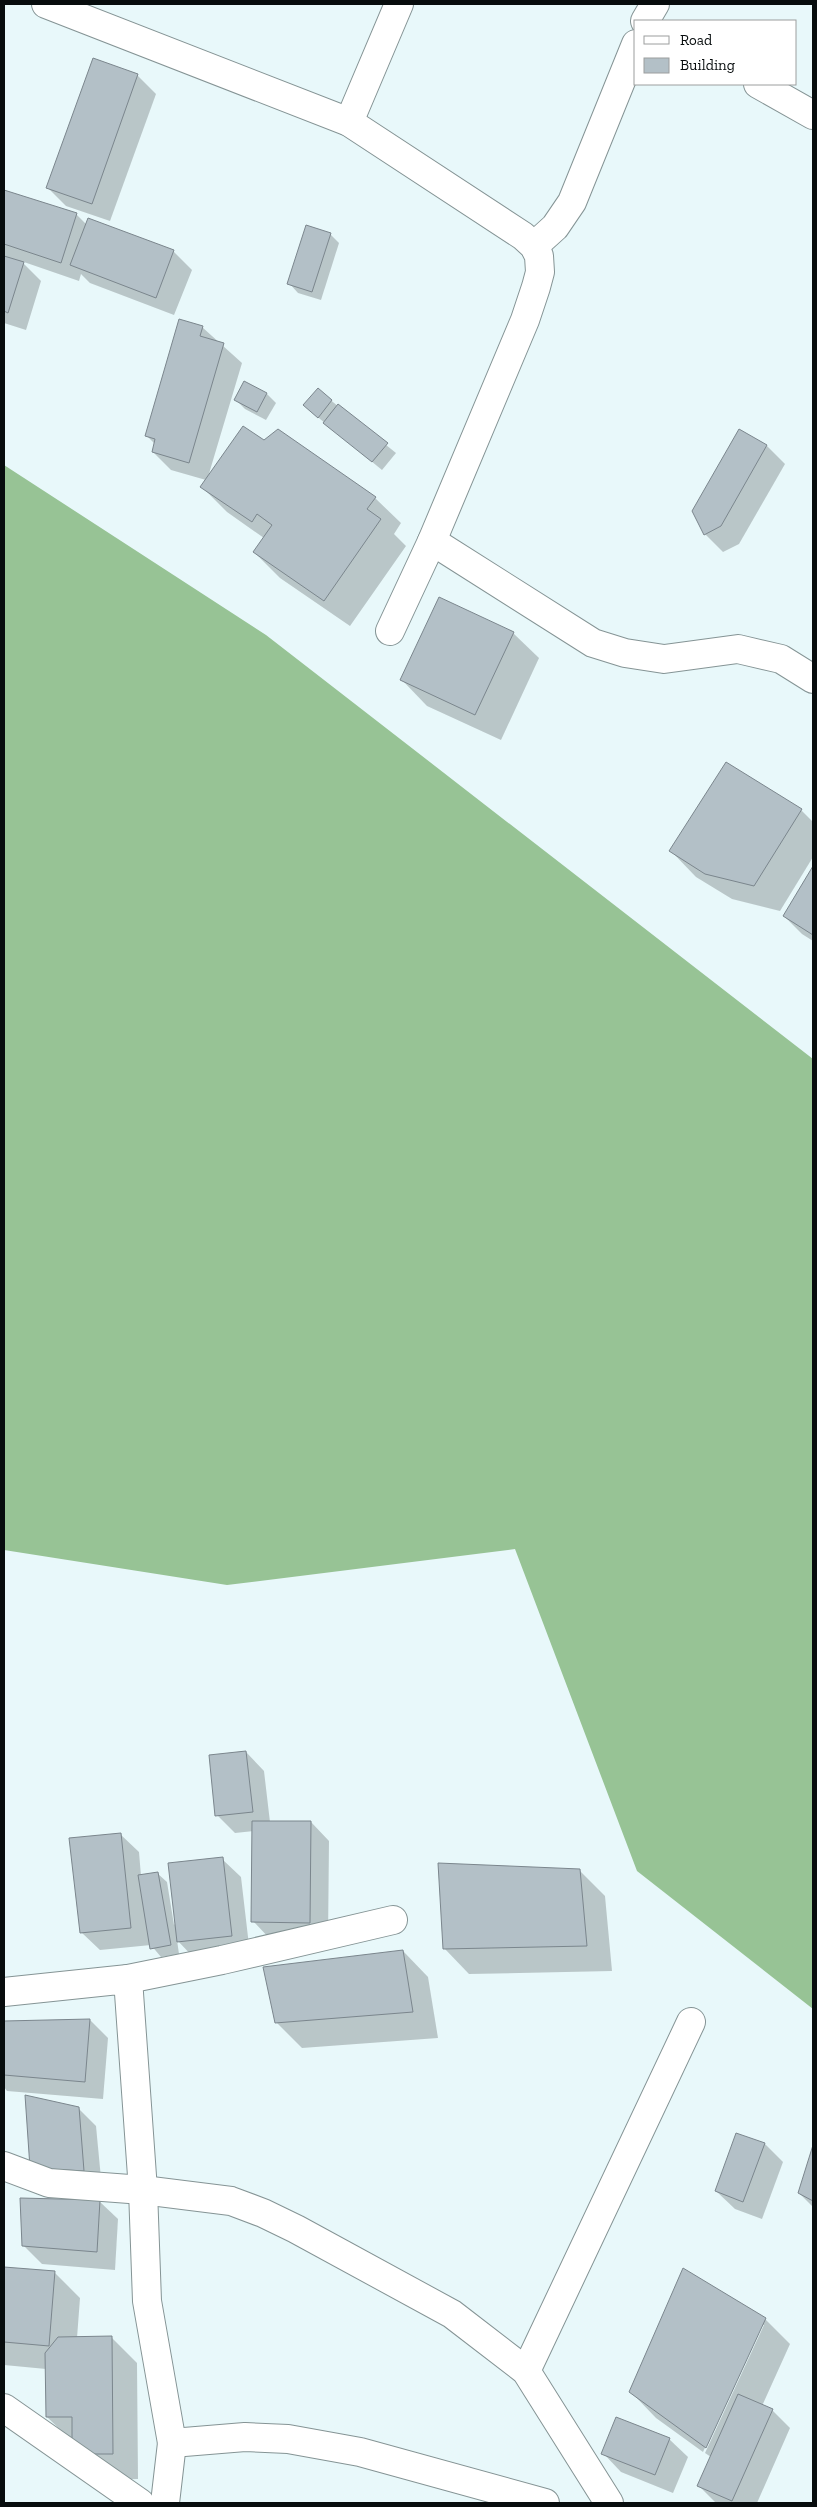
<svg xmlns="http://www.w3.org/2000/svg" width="817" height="2507" font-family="'Zilla Slab',serif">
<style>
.forest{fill:#97c395}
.shadow{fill:#0003}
.building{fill:#b3c0c7;stroke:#7b868d}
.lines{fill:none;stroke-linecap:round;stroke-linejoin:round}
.minor-casing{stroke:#859495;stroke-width:30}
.minor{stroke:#fff;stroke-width:28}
</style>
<rect width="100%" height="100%" fill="#e8f8fa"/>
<path class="forest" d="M4,465L266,635L813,1059V2009L637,1871L515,1549L227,1585L4,1550Z"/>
<g class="shadow">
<path d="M93,60L138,76L156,94L110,221L66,206L47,187Z"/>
<path d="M4,191L76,214L87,225L89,219L174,252L192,270L174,315L90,283L81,274L79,281L21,261L41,281L26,330L4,323Z"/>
<path d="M330,234L339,243L321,300L298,293L289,283Z"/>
<path d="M202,327L242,363L208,477L264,441L375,498L401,523L394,534L406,546L350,626L280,578L254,552L264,538L227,512L202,487L206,480L171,470L153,452L155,444L146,435Z"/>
<path d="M318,390L396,453L382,470L314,414Z"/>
<path d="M267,394L276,403L266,420L245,409L236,400Z"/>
<path d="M739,431L767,446L785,464L739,544L723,552L705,534Z"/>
<path d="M513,633L539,658L501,740L427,706L402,680Z"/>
<path d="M801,810L813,822V857L780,911L732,899L696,877L671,851Z"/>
<path d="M813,869V941L802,934L784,916Z"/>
<path d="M246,1752L264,1771L270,1822H311L329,1841L328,1940H271L253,1921L254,1831L235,1833L217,1815Z"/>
<path d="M120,1834L139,1852L141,1876L157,1873L167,1882L174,1925L222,1859L241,1877L250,1954L196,1960L177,1940L179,1954L161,1957L151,1945L100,1950L81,1932Z"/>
<path d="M579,1870L605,1896L612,1971L469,1974L444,1948Z"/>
<path d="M403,1951L428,1977L438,2038L302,2048L276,2022Z"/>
<path d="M90,2020L108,2038L103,2099L7,2091L4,2087V2022Z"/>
<path d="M78,2108L96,2126L102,2189L31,2168Z"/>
<path d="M765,2144L783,2162L762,2219L735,2209L716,2191Z"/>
<path d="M813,2149V2207L799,2193Z"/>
<path d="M99,2201L118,2219L115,2270L42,2264L24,2246Z"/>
<path d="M4,2268L54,2272L80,2298L77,2338H112L137,2363L138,2479L99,2480L73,2442L47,2417L46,2369L4,2365Z"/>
<path d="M765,2319L790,2344L762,2406L772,2410L790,2428L757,2503H716L698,2485L711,2457L705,2453L764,2325H761L703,2452L656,2418L631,2392Z"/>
<path d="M669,2439L688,2457L673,2493L621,2472L603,2453Z"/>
</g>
<g class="building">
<path d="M93,58L138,74L92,204L46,188Z"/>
<path d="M4,190L77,213L61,263L4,244Z"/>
<path d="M88,218L174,250L156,298L70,265Z"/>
<path d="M306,225L331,233L312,292L287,284Z"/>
<path d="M4,256L24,262L8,313L4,311Z"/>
<path d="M179,319L203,326L200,336L224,343L189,463L152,452L155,439L145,436Z"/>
<path d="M244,381L267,393L257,412L234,400Z"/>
<path d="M318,388L332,400L318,418L303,405Z"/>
<path d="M338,404L388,443L372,462L323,423Z"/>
<path d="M243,426L264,440L278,429L376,497L367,509L381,519L324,601L253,552L272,525L257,514L252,522L200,487Z"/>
<path d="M739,429L767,445L721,526L704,535L692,511Z"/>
<path d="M439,597L514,632L475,715L400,680Z"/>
<path d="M726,762L802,809L754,886L705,874L669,851Z"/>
<path d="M813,866V935L783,916Z"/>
<path d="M246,1751L253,1812L215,1816L209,1755Z"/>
<path d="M252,1821H311L310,1923L251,1922Z"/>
<path d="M121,1833L131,1928L80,1933L69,1838Z"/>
<path d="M223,1857L232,1936L177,1942L168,1863Z"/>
<path d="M438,1863L580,1869L587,1946L443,1949Z"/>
<path d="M158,1872L171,1945L150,1949L138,1875Z"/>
<path d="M403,1950L413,2012L275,2023L263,1967Z"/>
<path d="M90,2019L85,2082L4,2075V2021Z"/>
<path d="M25,2095L79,2107L84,2171L30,2168Z"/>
<path d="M736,2133L765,2143L743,2202L715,2191Z"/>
<path d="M813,2145V2201L798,2193Z"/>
<path d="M20,2198L100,2200L97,2252L22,2246Z"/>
<path d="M4,2267L55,2271L49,2346L4,2342Z"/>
<path d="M683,2268L766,2318L706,2448L629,2392Z"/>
<path d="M112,2336L113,2454H72V2417H46L45,2353L58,2337Z"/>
<path d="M738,2394L773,2409L732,2501L697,2486Z"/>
<path d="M616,2417L670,2438L655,2475L601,2454Z"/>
</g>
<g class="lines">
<g class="minor-casing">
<g id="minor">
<path d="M46,4L349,122L523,236L534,246L539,256L540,272L536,287L525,320L432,541L390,631"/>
<path d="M645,21L655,4"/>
<path d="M758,84L813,115"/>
<path d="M349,122L399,4"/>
<path d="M534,246L555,227L572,202L636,44"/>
<path d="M432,541L593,643L625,653L664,659L738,649L781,659L813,679"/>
<path d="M128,1979L222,1960L393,1920"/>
<path d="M4,1992L128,1979L143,2190L147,2301L172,2443L245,2437L288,2439L360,2452L545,2503"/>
<path d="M4,2166L49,2183L143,2190L231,2201L263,2213L296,2229L452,2314L526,2371L609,2503"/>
<path d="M526,2371L691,2022"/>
<path d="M4,2408L140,2503"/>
<path d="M165,2503L172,2443"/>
</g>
</g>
<use href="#minor" class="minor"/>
</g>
<rect width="817" height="2507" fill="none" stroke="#070c0d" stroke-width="10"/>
<rect x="634" y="20" width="162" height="65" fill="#ffffff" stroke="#9c9e9e"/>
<rect x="644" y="36" width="25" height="8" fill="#ffffff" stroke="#9c9e9e"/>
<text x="680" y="45" font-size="15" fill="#070c0d">Road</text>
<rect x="644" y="58" width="25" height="15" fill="#b3c0c7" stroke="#9c9e9e"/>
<text x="680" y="70" font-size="15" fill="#070c0d">Building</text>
</svg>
